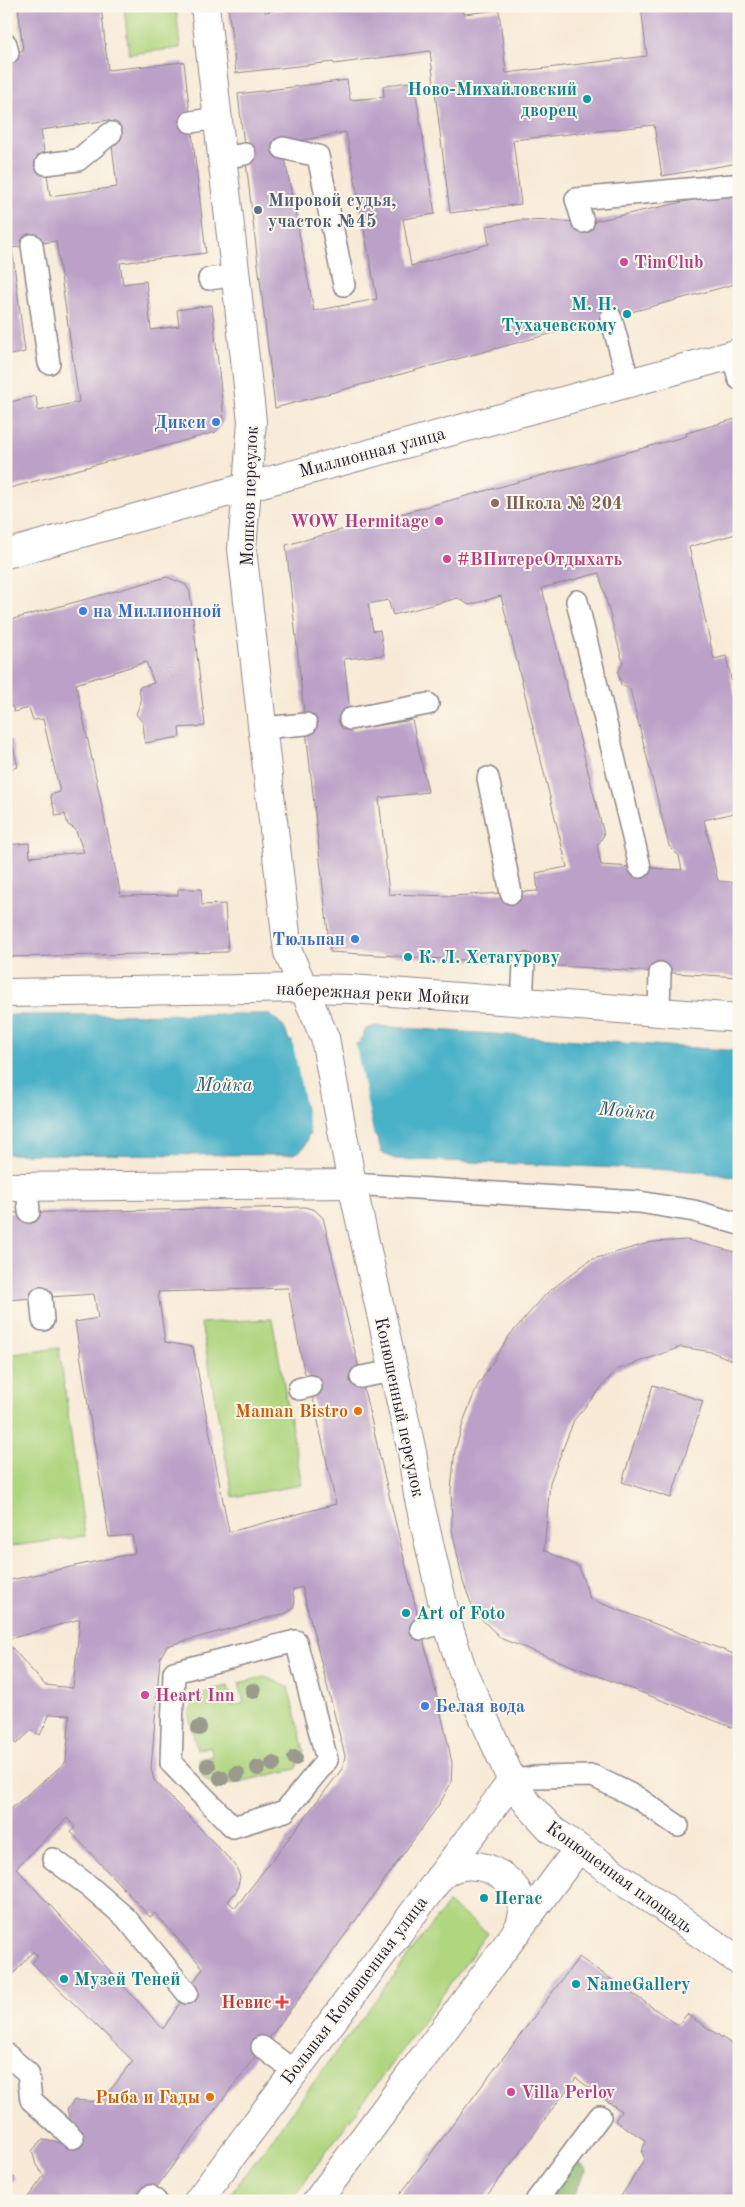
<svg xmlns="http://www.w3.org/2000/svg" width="745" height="2207" font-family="'Old Standard TT',serif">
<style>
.green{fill:#b0d680;stroke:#697c5e}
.forest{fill:#8cb76e;stroke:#576c54}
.water{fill:#48b1c7;stroke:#356a81}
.pier{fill:#f8ead7}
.building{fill:#bba1c8;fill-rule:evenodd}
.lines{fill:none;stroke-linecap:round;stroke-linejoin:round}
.lane-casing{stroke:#8d8689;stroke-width:24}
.street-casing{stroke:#8d8689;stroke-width:30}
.secondary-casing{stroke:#8d8689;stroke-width:30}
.lane{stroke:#fff;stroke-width:21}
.street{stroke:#fff;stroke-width:28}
.secondary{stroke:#fff;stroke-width:28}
.tree{fill:#9a9a8d}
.culture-dot{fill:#0f9aa8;stroke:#fbf7ec;stroke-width:2}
.service-dot{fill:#5c6f8a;stroke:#fbf7ec;stroke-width:2}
.hotel-dot{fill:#d1479c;stroke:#fbf7ec;stroke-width:2}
.shop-dot{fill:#3f7fe0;stroke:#fbf7ec;stroke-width:2}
.education-dot{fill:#8d6e63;stroke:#fbf7ec;stroke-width:2}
.food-dot{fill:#e8710a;stroke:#fbf7ec;stroke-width:2}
.health-dot{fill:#e0444e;stroke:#fbf7ec;stroke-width:2}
.labels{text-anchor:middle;stroke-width:4;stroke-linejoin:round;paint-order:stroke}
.culture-label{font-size:18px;font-weight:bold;fill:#0d838f;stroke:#fbf7ec;text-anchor:start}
.service-label{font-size:18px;font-weight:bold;fill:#4e5e75;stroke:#fbf7ec;text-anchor:start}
.hotel-label{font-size:18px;font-weight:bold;fill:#b23c85;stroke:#fbf7ec;text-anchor:start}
.shop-label{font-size:18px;font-weight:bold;fill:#366cbe;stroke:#fbf7ec;text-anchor:end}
.street-label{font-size:18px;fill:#22223b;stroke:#fbf7ec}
.education-label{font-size:18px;font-weight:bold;fill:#785e54;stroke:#fbf7ec;text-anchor:start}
.food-label{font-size:18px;font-weight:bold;fill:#c56008;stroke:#fbf7ec;text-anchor:end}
.health-label{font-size:18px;font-weight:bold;fill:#be3a42;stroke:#fbf7ec;text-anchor:end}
.water-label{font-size:19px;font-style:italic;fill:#315b73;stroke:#fbf7ec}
</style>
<rect width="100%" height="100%" fill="#fbf7ec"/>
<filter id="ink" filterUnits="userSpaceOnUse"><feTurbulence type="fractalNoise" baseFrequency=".02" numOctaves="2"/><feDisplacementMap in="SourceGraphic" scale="10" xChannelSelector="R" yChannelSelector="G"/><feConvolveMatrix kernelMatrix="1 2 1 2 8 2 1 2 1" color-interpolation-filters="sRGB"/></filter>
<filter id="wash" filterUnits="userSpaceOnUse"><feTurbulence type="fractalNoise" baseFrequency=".0096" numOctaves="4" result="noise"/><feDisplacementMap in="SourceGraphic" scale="20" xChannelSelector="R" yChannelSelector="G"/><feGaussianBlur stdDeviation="1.12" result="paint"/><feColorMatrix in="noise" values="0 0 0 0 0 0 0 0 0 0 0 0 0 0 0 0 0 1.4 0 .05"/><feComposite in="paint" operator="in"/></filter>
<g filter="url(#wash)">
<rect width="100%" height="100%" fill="#f8ead7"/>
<g class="green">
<path d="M124,6H176L180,48L129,54Z"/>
<path d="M272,1319L302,1485L233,1497L201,1323Z"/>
<path d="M59,1348L85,1536L6,1547V1355Z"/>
<path d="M265,1677L288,1687L304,1751L296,1769L217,1787L203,1777L199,1759L213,1756L210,1746L197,1750L188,1711L207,1691L228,1686L233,1706L244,1703L239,1683Z"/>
<path d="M448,1903L488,1933L290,2201H225Z"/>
</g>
<path class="forest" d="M576,2161L587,2169L571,2201H547Z"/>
<path class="water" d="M267,1014C281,1021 285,1027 289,1041L359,1044L366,1029L376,1026L739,1051V1178L695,1171L395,1159L382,1153L376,1135L308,1134C307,1148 301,1153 287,1155L6,1154V1015Z"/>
<path class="pier" d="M292,1039L355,1041L374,1138L311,1136Z"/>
<g id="blocks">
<g class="building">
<path d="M18,6H101L108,70L184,62L206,253L120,263L123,284L146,281L151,330L179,326L177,310L212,305L224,420L216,432L6,489V403L36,396L38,411L79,402L56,241L12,248L25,352L6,356V53L23,51ZM109,120L117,187L50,196L41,130Z"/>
<path d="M228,6H265V12L309,6H463L464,14L499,10L506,73L647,56L641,6H739V163L662,176L654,125L513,140L521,204L450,213L430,51L334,64L333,62L236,73Z"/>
<path d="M347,80L350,100L384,97L383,86L414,81L435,214L403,219L411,266L489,244L486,226L522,220L590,222L739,190V283L275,408L238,94ZM346,132L377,299L314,311L282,144Z"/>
<path d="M739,418V533L689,547L714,659L726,656L739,714V812L704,820L718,881L739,883V977L330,952L286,545L687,436L686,433ZM599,573L623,663L618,672L621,685L630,689L669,846L679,856L682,870L601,865L597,846L604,835L542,588ZM501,596L567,867L536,873L538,891L451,896L389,894L379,798L428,792L412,720L352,730L344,659L384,655L380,630L373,631L368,604L388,600L393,615L458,598L469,605Z"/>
<path d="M167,577L186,585L190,592L205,726L179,728L180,737L145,743L143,723L136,714L141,702L139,687L154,683L146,662L76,684L121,896L178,895V889H201L202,905L225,904L228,952L6,957V845L29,843L30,857L84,852L75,829L68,825L65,814L56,816L50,795L60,792L43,719L33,720L29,708L14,712L12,706L6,707V621Z"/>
<path d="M11,739L18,767L6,770V740Z"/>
<path d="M305,1207L315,1210L323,1218L327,1234L447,1739L452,1763L451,1783L440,1803L298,2000L146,2201H25L44,2176L36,2165L32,2151L41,2140L54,2141L67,2146L79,2130L71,2120L67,2110L74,2100L101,2102L133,2061L32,1963L38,1956L33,1951L6,1983V1813L66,1762L70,1715L50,1714L40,1735L32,1730L16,1744L6,1733V1641L45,1685L73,1688L80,1619L6,1640V1581L135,1553L132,1535L109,1537L75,1322L98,1318L94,1294L6,1300V1213ZM288,1288L304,1371L309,1380L336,1504L229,1532L193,1347L165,1342L158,1292ZM302,1587L345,1756L342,1769L235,1908L228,1901L237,1890L240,1877L236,1866L154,1780L151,1769L160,1658L167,1646L286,1613L293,1609L295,1602L292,1590ZM67,1818L75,1827L71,1832L150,1917L155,1913L203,1968L163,2029L16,1868Z"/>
<path d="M687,1240L739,1253V1363L712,1352L681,1347L616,1370L574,1420L550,1482L544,1550L579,1567L590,1599L739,1656V1730L502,1639L475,1613L463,1582L452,1529L451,1490L455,1450L465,1417L477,1387L509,1336L547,1293L590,1260L652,1242Z"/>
<path d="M653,1385L703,1401L671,1498L622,1482Z"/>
<path d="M579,1957L678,2025L687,2014L739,2049V2201H618L645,2159L642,2153L645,2140L615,2121L621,2111L576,2078L483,2201H395Z"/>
<path d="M6,2170L15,2178L6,2187Z"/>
<path d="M6,2191L18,2201H6Z"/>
</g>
</g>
</g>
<g filter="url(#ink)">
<use href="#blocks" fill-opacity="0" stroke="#8d8689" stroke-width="1"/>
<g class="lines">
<g class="lane-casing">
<g id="lane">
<path d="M6,44L8,53"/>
<path d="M191,122L218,118"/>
<path d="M283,148L318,156L344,285"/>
<path d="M223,158L245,154"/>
<path d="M46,164L78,160L111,133"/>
<path d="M583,222L576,199L732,185"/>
<path d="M32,245L49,363"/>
<path d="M209,279L236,275"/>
<path d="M611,318L629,383"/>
<path d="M732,354L739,379"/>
<path d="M577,601L640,867"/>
<path d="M350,719L428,704"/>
<path d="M262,728L306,724"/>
<path d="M488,778L511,893"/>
<path d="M522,1002L524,964"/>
<path d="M659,1012L660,973"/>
<path d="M352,1184L639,1202L694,1211L739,1224"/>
<path d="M27,1186L29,1212"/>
<path d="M41,1298L43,1320"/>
<path d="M361,1377L394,1371"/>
<path d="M299,1389L311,1386"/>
<path d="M421,1629L447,1622"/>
<path d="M296,1641L327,1760L285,1811L233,1827L171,1763L174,1672Z"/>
<path d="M512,1781L534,1777L593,1776L638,1798L678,1826"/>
<path d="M53,1859L89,1886L126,1918L187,1993"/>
<path d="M262,2047L294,2071"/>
<path d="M6,2054L28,2073L31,2100L73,2138"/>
<path d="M150,2196L156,2201"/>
<path d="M536,2201L600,2116"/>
</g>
</g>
<g class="street-casing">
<g id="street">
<path d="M6,554L247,487L252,421L205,6"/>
<path d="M6,993L302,988L351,989L739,1018"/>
<path d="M6,1187L352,1184"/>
</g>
</g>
<g class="secondary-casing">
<g id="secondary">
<path d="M739,353L247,487L242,549L288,952L325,1038L352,1184L412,1452L418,1495L447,1622L463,1672L512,1781L528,1804L551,1829L739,1961"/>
<path d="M439,1878C473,1843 545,1888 516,1932"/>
<path d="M198,2201L512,1781"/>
<path d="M317,2201L578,1849"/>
</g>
</g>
<use href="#lane" class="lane"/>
<use href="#street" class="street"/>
<use href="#secondary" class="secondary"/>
</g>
<g class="tree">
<circle cx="253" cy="1691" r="8"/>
<circle cx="199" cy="1728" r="8"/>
<circle cx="295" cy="1758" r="8"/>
<circle cx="273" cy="1764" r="8"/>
<circle cx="208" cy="1766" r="8"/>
<circle cx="258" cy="1768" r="8"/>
<circle cx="237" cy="1774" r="8"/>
<circle cx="221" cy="1778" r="8"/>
</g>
</g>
<g class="culture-dot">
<circle cx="587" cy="99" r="5"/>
<circle cx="627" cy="314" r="5"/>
<circle cx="408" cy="957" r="5"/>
<circle cx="406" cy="1613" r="5"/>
<circle cx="484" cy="1898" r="5"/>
<circle cx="64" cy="1979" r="5"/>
<circle cx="576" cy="1984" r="5"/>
</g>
<circle class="service-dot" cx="258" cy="210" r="5"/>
<g class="hotel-dot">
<circle cx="624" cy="262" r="5"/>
<circle cx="439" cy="521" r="5"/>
<circle cx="447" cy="559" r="5"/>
<circle cx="145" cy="1695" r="5"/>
<circle cx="511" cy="2092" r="5"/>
</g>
<g class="shop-dot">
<circle cx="216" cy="422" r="5"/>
<circle cx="83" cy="611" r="5"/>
<circle cx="355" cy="939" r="5"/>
<circle cx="425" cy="1706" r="5"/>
</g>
<circle class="education-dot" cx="495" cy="503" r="5"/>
<g class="food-dot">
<circle cx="358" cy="1411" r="5"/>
<circle cx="210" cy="2097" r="5"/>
</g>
<path class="health-dot" d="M279.5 1994.5h5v5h5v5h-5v5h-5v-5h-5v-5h5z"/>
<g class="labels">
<g class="culture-label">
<text x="577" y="95" text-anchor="end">Ново-Михайловский<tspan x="577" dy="21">дворец</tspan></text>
<text x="617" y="310" text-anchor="end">М. Н.<tspan x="617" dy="21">Тухачевскому</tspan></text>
<text x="418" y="963">К. Л. Хетагурову</text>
<text x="416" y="1619">Art of Foto</text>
<text x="494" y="1904">Пегас</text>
<text x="74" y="1985">Музей Теней</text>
<text x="586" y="1990">NameGallery</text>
</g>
<g class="service-label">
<text x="268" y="206">Мировой судья,<tspan x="268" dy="21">участок №45</tspan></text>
</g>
<g class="hotel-label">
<text x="634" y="268">TimClub</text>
<text x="429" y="527" text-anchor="end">WOW Hermitage</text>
<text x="457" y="565">#ВПитереОтдыхать</text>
<text x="155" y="1701">Heart Inn</text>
<text x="521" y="2098">Villa Perlov</text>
</g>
<g class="shop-label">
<text x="206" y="428">Дикси</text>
<text x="93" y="617" text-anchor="start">на Миллионной</text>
<text x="345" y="945">Тюльпан</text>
<text x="435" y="1712" text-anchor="start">Белая вода</text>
</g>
<g class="street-label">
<text transform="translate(372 452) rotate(-15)" y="6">Миллионная улица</text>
<text transform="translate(249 496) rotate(-88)" y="6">Мошков переулок</text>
<text transform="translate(373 993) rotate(3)" y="6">набережная реки Мойки</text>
<text transform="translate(400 1407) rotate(78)" y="6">Конюшенный переулок</text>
<text transform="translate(620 1877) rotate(36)" y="6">Конюшенная площадь</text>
<text transform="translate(354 1990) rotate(-53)" y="6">Большая Конюшенная улица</text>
</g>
<g class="education-label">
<text x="505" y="509">Школа № 204</text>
</g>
<g class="food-label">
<text x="348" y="1417">Maman Bistro</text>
<text x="200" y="2103">Рыба и Гады</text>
</g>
<g class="health-label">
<text x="272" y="2008">Невис</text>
</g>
<g class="water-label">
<text x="224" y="1091">Мойка</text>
<text transform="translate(627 1110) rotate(5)" y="7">Мойка</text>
</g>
</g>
<rect width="745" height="2207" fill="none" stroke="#fbf7ec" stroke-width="25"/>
</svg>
